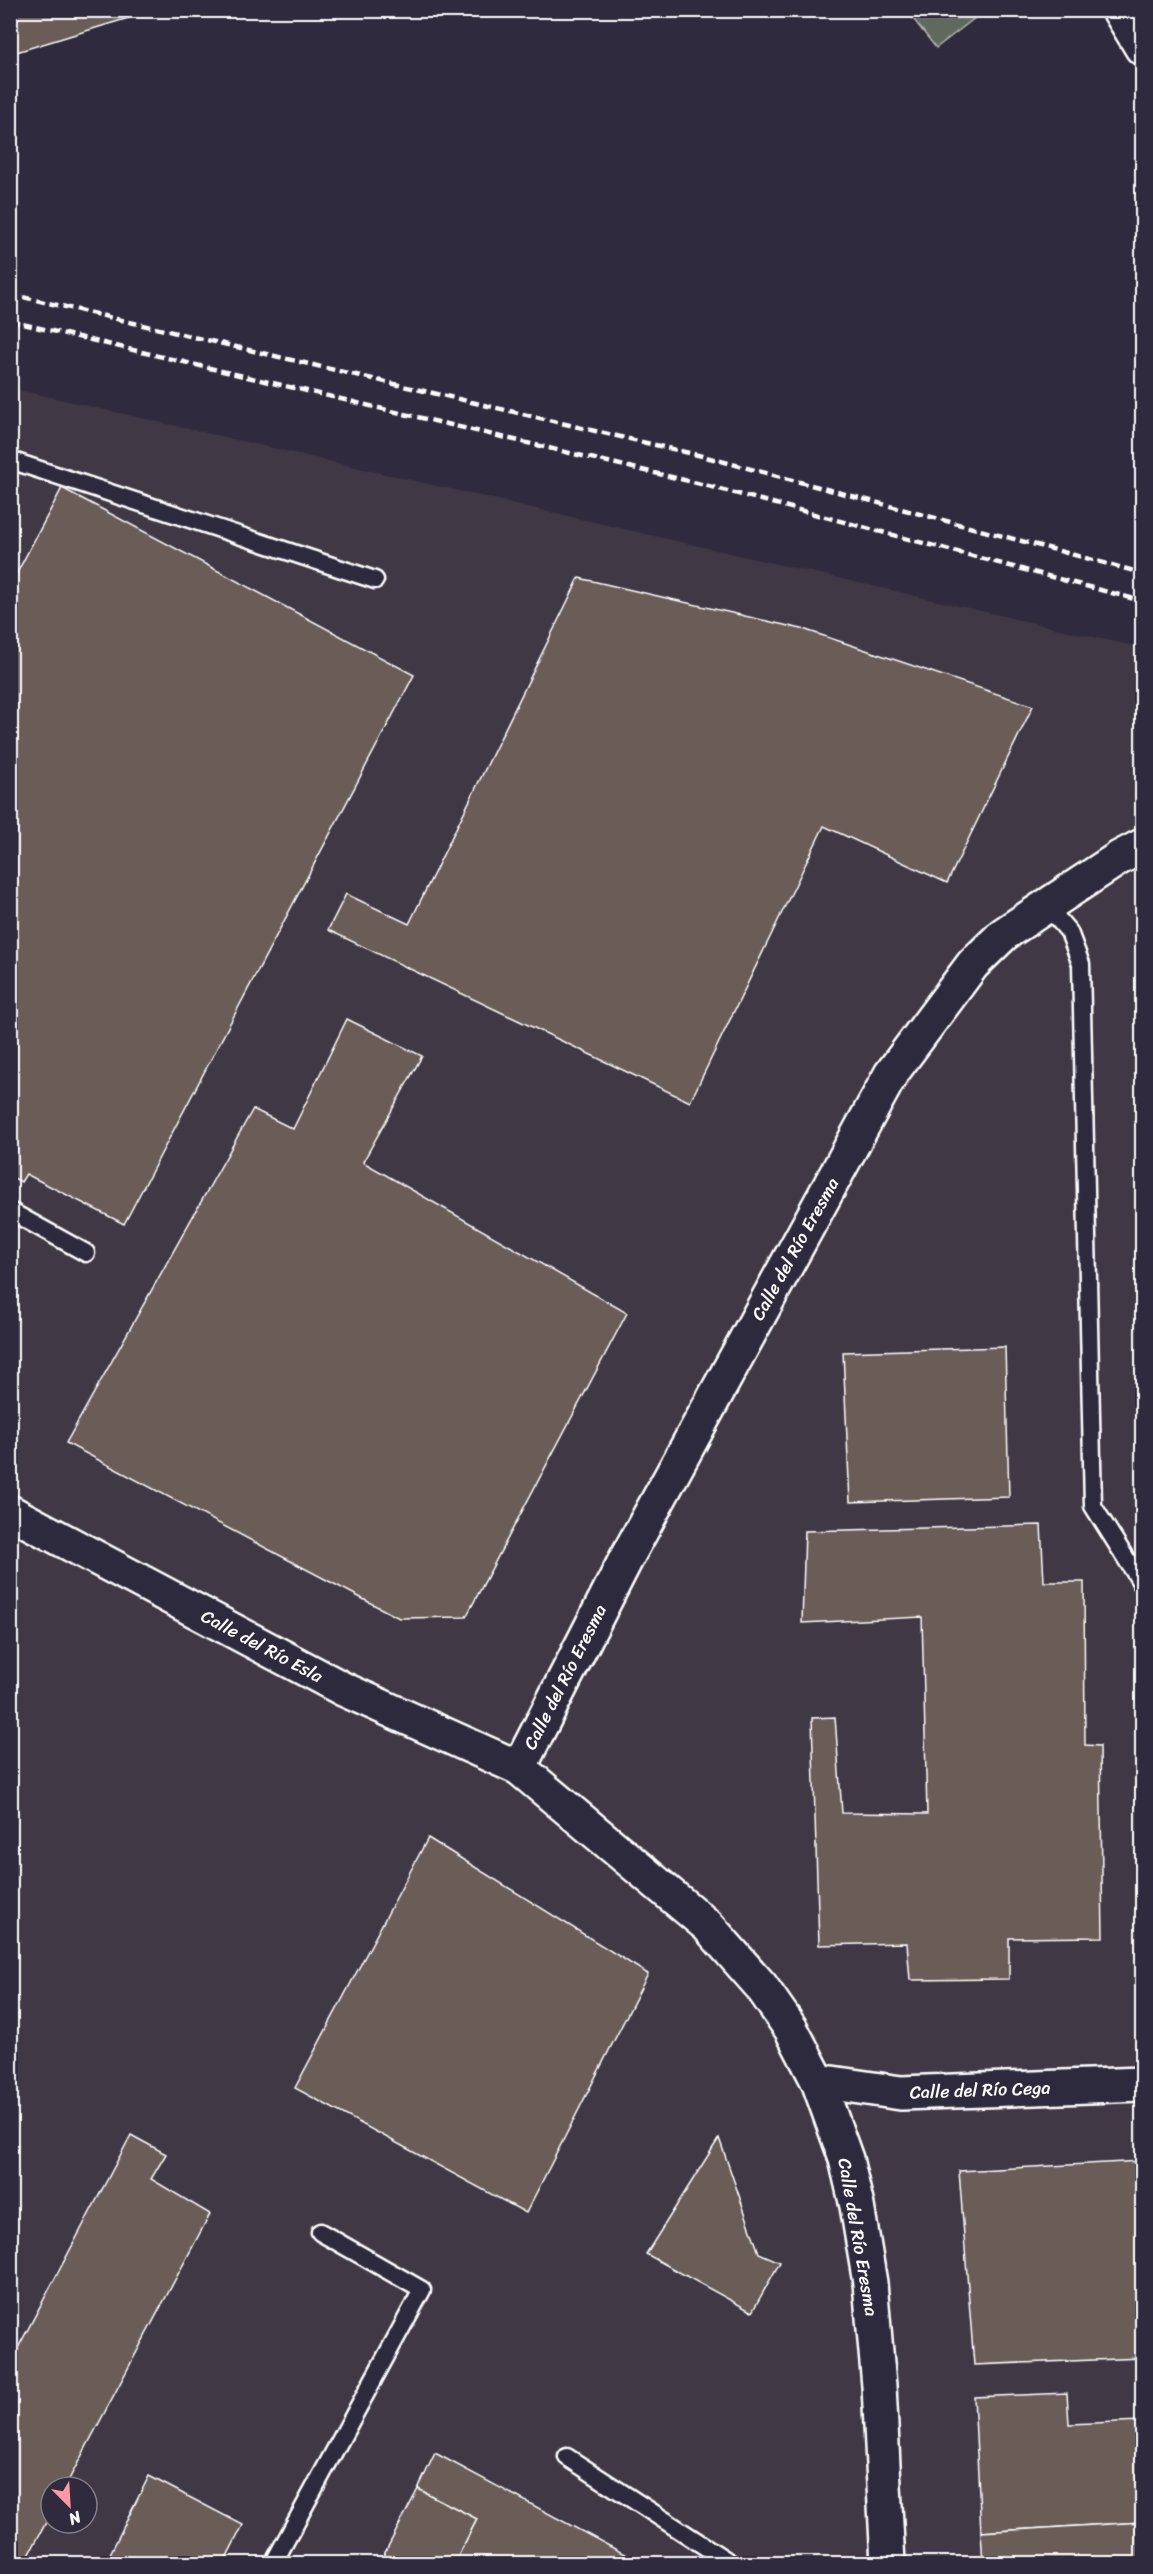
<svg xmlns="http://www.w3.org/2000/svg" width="1153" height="2574" font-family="Sriracha,sans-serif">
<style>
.built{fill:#413945;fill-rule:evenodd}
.green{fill:#60695d;stroke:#b0b4ae;stroke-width:1.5}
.building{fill:#6b5d59;stroke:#fff;stroke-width:1.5}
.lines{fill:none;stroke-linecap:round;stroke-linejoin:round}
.lane-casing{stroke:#fff;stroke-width:21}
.street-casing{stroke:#fff;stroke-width:38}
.lane{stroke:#2f2a3d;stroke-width:16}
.street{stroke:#2f2a3d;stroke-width:33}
.rail{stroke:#fff;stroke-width:4.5;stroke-dasharray:9 4.5;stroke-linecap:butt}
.labels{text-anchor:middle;stroke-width:5;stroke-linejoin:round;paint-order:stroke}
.street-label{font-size:18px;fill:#fff;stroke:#2f2a3d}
</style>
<rect width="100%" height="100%" fill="#2f2a3d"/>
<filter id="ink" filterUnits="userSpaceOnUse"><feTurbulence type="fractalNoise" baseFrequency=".0167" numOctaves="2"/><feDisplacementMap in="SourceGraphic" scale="12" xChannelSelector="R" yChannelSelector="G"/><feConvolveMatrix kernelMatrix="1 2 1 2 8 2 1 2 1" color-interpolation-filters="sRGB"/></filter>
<g filter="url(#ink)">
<path class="built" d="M11,388L1142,648V2563L11,2564ZM51,2487H87V2523H51Z"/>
<path class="green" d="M907,11H984L936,48Z"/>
<g class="building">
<path d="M10,10H155L10,54Z"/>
<path d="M62,488L414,675L124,1224L26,1174L21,1182L10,1176V586Z"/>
<path d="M579,578L806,630L1033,706L947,883L824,826L690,1102L328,930L346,894L409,924Z"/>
<path d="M347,1019L422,1056L363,1162L627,1313L466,1617L399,1618L66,1443L253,1109L293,1129Z"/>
<path d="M1005,1347L1009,1497L850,1502L843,1352Z"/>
<path d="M1041,1525L1044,1582H1084L1085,1745L1100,1746L1103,1937L1009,1938V1979L910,1980L907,1943L819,1945L812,1718L835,1717L842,1813L927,1814L922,1617L802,1623L805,1531Z"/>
<path d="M428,1838L648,1974L526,2213L295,2088Z"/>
<path d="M131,2135L166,2154L151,2179L210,2214L65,2487H51V2513L24,2564H10V2363Z"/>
<path d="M719,2138L759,2253L780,2262L752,2312L646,2254Z"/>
<path d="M1142,2161V2358L974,2365L959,2171Z"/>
<path d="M1067,2393L1069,2424L1142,2421V2522L981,2532L974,2397Z"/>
<path d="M435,2453L643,2564H454L477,2519L418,2489Z"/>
<path d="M149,2476L243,2525L223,2564H105Z"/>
<path d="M418,2489L477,2519L454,2564H379Z"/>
<path d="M1142,2522V2564H983L981,2532Z"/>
</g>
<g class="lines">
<g class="lane-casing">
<g id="lane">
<path d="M10,460L375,580"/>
<path d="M1046,905L1069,932L1081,964L1093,1506L1142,1584"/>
<path d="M10,1211L86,1253"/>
<path d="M567,2457L732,2564"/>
<path d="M273,2564L422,2290L320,2232"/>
</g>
</g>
<g class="street-casing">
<g id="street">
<path d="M1119,10L1142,48"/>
<path d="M10,1512L343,1689L519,1768L708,1926L761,1986L791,2029L818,2081L846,2159L857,2206L870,2283L879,2386L888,2564"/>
<path d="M519,1768L627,1557L891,1074L973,964L1004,934L1119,858L1142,846"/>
<path d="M818,2081L901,2093L1142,2084"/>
</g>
</g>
<use href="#lane" class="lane"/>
<use href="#street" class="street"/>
<g class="rail">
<path d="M10,294L702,456L1142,573"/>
<path d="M10,321L697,483L1142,601"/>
</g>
</g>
</g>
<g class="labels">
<g class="street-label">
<text transform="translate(795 1249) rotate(-61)" y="6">Calle del Río Eresma</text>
<text transform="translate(262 1646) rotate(28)" y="6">Calle del Río Esla</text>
<text transform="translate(565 1677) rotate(-63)" y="6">Calle del Río Eresma</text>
<text transform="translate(980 2090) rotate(-2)" y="6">Calle del Río Cega</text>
<text transform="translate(858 2237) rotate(80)" y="6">Calle del Río Eresma</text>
</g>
</g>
<rect width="1153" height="2574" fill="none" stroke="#2f2a3d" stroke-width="36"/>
<rect x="18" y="18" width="1117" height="2538" fill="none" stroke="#fff" stroke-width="2" filter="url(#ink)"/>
<g transform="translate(69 2505) rotate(156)"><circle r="28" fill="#2f2a3d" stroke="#827f8b" stroke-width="1.5"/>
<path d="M0-4.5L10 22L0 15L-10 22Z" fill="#ff9aa2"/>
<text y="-9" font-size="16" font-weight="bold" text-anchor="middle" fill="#ffffff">N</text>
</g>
</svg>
